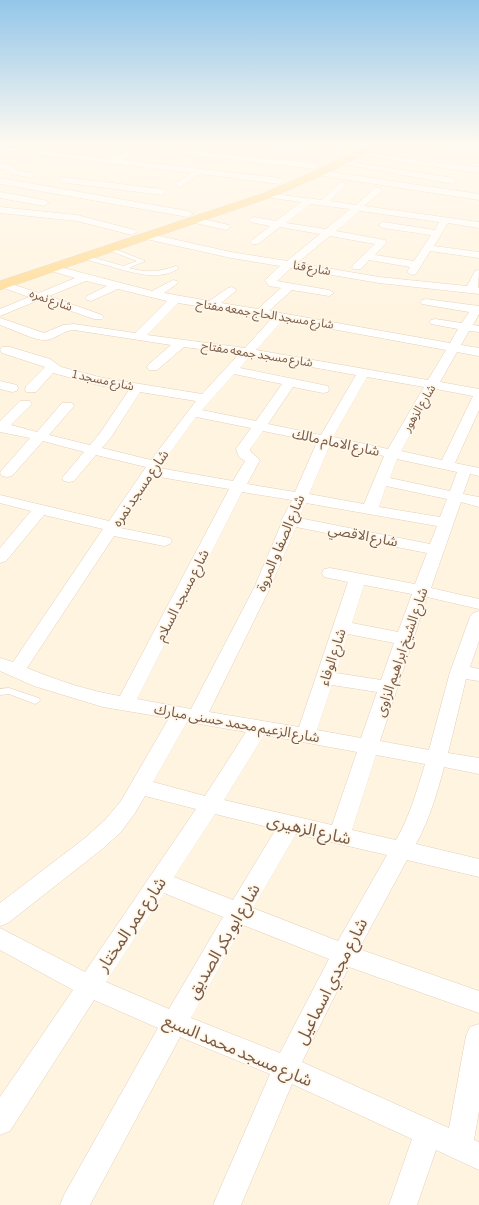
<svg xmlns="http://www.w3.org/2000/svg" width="479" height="1205" font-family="'Asap Condensed','Noto Sans Arabic',sans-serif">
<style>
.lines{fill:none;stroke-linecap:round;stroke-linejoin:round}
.lane-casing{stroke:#e4d0bb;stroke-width:1}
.street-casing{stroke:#e4d0bb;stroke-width:1}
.primary-casing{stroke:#e1dad6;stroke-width:1}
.lane{fill:#fff;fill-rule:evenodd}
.street{fill:#fff;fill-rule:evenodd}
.primary{fill:#ffdc97;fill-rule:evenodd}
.labels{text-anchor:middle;stroke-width:3.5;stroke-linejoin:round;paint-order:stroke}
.far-street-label{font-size:12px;fill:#785945;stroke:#fff7e9}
.street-label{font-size:14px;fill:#785945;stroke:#fff7e9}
.near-street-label{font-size:17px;fill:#785945;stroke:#fff7e9}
</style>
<rect width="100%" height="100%" fill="#fff4e0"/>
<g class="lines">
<g class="lane-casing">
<g id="lane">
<path d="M108,248H112L145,261L129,268C148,273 158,272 176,266L179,268C159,283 127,271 106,265C98,263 89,261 82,257L85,255L123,266L137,261L108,250Z"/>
<path d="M9,688L39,698L40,700L39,702L35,704L9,694L0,695V689Z"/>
</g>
</g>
<g class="street-casing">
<g id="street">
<path d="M135,145H144L122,160L280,178L284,181L280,184L201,174L180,187L177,186L176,184L177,182L191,173L0,150V146L112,159Z"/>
<path d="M248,145H274L340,151L344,153L340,155L252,147Z"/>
<path d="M433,145H454L479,148V152L437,147Z"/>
<path d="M160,148L315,163L319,166L315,169L163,152L159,150Z"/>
<path d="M359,150L414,160L479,167V173L414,164L359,154Z"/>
<path d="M339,160L453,178L457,181L453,184L342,164L338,162Z"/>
<path d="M0,163L15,166V170L34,173L35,175L31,178L6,173L5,169H0Z"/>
<path d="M319,170L479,194V200L316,175L315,173L316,171Z"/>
<path d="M63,177L162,189L166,192L162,195L60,182L59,180L60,178Z"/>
<path d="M0,178L188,211L193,214L188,217L0,184Z"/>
<path d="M342,182L346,185L330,201L356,205L375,188L378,187L382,190L381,192L364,206L479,222V228L448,223L434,246L479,252V258L430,251L416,274L412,275L407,272L410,267L369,260L361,269H353L352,267L353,265L375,244L330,236L297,263L379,277L467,286L475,271L479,270L478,288H479V294L379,283L291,268L277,281L329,290L334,293L329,296L292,290L269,311L450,343L458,329L431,324L429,322L431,320L435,319L462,323L469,312L422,304L420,302L422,300L426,299L479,306V314L473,325L479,326V332L469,331L461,345L479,348V356L457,352L440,382L479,389V410L455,463L479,468V476L470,474L463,494L479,497V507L461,502L431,588L479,599V609L427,597L380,741L429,750L450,672L470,617L473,613L479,611V641L470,667L479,669V681L466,679L448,753L479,758V774L444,767C437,794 429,820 416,844L479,859V877L407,860L359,949L479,991V1013L349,967L302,1062L449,1128L466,1036L470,1027L479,1024V1111L474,1140L479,1142V1170L436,1150L417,1205H389L412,1139L292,1084L241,1205H213L270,1074L180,1037L90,1205H60L64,1195L158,1028L94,1000L10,1131L0,1135V1097L73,990L0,950V928L85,972L196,809L145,796L135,813L121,832L101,850L8,923L0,926V903L85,838L105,820L121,801L169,718L103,707L34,686L0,671V658L13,662L103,529L44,515L6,561L0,563V548L31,511L0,503V495L109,521L146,467L96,455L74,481L69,482L64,481L62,478L84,452L43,441L12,476L7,477L2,476L0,473L2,470L30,438L0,432V421L20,401H30L32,404L11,425L37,432L62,403H72L74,406L49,435L90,445L100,433L129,390L102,386L53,373L36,392H26L25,389L26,386L45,367L2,353L0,350L2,347H10L50,359L61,367L103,378L202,394L239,354L184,347L157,370H149L147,367L149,364L171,345L74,330C63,330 55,340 45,340C36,341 9,328 0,325V318L44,333L63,325L74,324L135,333L167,301L118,289L91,301L87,300L85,298L87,296L107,286L86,281L49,296L102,315L104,317L102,319H94L39,300L0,316V309L29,297L1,287L0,284L5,282L39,293L75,278L48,270L47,268L48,266L52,265L152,291L173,280L177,281L178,283L164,293L209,301L228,288L232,287L237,290L221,303L258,309L281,288L269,286L265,280L280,266L231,258L146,239L141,236L146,233L231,252L287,261L320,234L280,227L258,244H252L250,242L252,240L270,226L251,222L249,220L251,218L254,217L276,221L301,202L265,197L264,195L265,193L322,200L339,183ZM310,204L350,209L326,229L286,223ZM360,211L439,222L435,230L383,222L378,225L383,228L431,235L414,261L375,255L385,244L387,242L385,240L336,231ZM178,303L260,316L272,318L245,348L147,335ZM283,320L446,350L428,380L256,350ZM250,356L356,375L321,435L268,424L293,387L323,393L328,392L329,389L328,386L240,368ZM234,374L282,384L256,421L202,410ZM367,377L424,387L388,449L333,437ZM436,389L473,396L442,460L401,451ZM140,392L196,401L151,460L102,448L112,436ZM196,417L251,428L236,449L239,457L245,461L233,481L159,468ZM263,431L317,442L295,492L247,484L260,460L251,452L250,449ZM330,445L384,456L364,504L309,494ZM397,459L457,472L450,491L390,478ZM154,476L229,489L120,696C88,691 57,680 27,668L114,536L164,546L170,544L172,541L170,538L120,528ZM386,486L447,499L440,517L379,507ZM242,492L292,500L281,521L282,522L254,588L191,709L137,699ZM306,503L437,526L430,544L299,518ZM296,527L427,553L415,584L330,568L324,569L322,573L324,577L348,582L299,727L209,712L270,588ZM364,585L412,594L398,632L352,623ZM348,634L394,643L381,680L336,673ZM332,685L377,692L361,738L317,730ZM187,722L246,732L205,796L153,782ZM264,735L357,752L332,825L224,800ZM376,755L425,764C417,790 410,816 396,840L352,830ZM215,814L276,829L233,900L174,877ZM296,834L387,855L338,941L253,908ZM164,893L223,917L169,1009L106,982ZM243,925L329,959L280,1053L191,1018Z"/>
<path d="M0,192L44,200L49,203L44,206L0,198Z"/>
<path d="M0,207L77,215L135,230L137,232L132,235L77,221L0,213Z"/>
<path d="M194,217L229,225L231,227L226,230L191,222L189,220Z"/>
<path d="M0,381L17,385L18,388L17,391L12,392L0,389Z"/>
</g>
</g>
<g class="primary-casing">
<path id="primary" d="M369,145H381L380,147L323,175L272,197L0,290V281L264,193L315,171Z"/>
</g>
<use href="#lane" class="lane"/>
<use href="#street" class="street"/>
<use href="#primary" class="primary"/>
</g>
<linearGradient id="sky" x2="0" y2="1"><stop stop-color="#93c6e9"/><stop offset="0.46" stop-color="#fffaf1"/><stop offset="1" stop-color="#fffaf1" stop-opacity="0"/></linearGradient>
<rect width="479" height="313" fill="url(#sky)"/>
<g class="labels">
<g class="far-street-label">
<text transform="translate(312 268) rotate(10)" y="4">شارع قنا</text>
<text transform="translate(51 300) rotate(19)" y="4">شارع نمره</text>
<text transform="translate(265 314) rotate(9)" y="4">شارع مسجد الحاج جمعه مفتاح</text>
<text transform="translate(257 354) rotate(9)" y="4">شارع مسجد جمعه مفتاح</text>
<text transform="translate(103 380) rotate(12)" y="4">شارع مسجد 1</text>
<text transform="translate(419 408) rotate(-59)" y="4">شارع الزهور</text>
</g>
<g class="street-label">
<text transform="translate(336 442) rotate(12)" y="5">شارع الامام مالك</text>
<text transform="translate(140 488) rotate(-56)" y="5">شارع مسجد نمره</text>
<text transform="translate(363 535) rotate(11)" y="5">شارع الاقصي</text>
<text transform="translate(280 543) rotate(-67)" y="5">شارع الصفا و المروة</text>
<text transform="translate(182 595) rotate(-63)" y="5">شارع مسجد السلام</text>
<text transform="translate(401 652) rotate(-71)" y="5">شارع الشيخ ابراهيم الزاوى</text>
<text transform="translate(332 657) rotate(-72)" y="5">شارع الوفاء</text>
<text transform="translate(237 723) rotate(10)" y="5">شارع الزعيم محمد حسنى مبارك</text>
</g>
<g class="near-street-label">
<text transform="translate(309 829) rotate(13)" y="6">شارع الزهيرى</text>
<text transform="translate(131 924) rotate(-56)" y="6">شارع عمر المختار</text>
<text transform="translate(223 941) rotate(-60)" y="6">شارع ابو بكر الصديق</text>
<text transform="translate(331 981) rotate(-63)" y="6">شارع مجدي اسماعيل</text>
<text transform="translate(238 1050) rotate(23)" y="6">شارع مسجد محمد السبع</text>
</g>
</g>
</svg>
